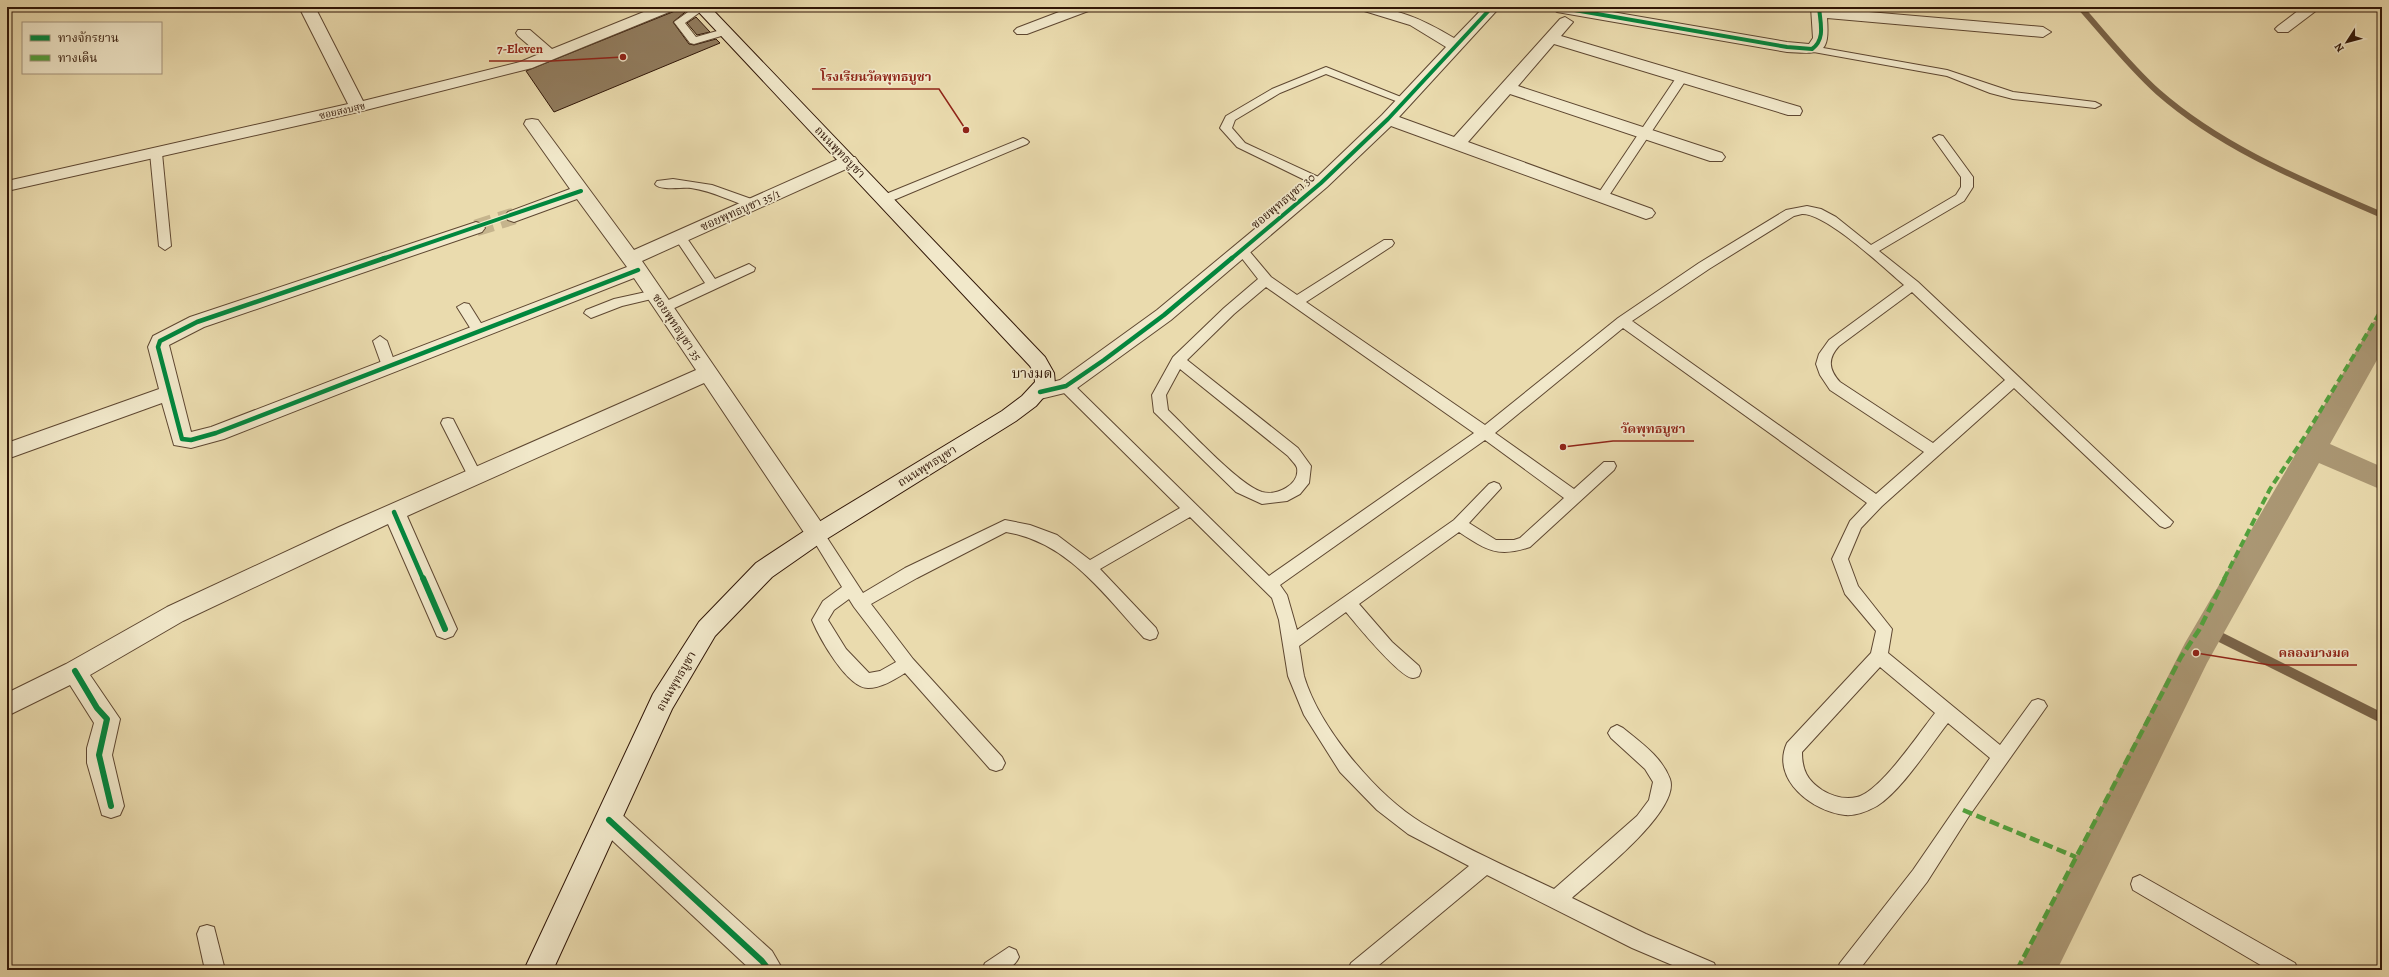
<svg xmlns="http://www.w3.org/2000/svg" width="2389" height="977" font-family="Alegreya,'Noto Serif Thai',serif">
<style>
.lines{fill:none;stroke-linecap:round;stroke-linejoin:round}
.stream-far1{stroke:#7a6449;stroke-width:6}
.stream{stroke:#7a6449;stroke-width:10}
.canal{fill:#ab9875;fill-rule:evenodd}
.building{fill:#917c5e;stroke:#301607}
.minor-tunnel{stroke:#c5b48d;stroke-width:17;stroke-dasharray:17 8;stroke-linecap:butt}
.service-casing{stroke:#5e4731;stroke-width:2}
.minor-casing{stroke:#5e4731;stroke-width:2}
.secondary-casing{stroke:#301607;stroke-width:2}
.service{fill:#f1e8ca;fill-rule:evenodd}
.minor{fill:#f1e8ca;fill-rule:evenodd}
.secondary{fill:#f1e8ca;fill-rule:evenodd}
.quiet-far1{stroke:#52a13d;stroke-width:4;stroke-dasharray:8 4;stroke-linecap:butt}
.quiet{stroke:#52a13d;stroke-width:4.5;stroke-dasharray:10 4.5;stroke-linecap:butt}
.cycleway-far2-casing{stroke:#f1e8ca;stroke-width:6}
.cycleway-far1-casing{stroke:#f1e8ca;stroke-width:7}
.cycleway-casing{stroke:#f1e8ca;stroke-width:8}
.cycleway-far2{stroke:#00873e;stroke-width:4}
.cycleway-far1{stroke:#00873e;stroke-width:4.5}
.cycleway{stroke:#00873e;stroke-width:6}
.labels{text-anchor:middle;stroke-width:3.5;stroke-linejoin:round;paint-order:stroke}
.far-street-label{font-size:10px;fill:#301607;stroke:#f1e8ca}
.street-label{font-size:12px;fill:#301607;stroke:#f1e8ca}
.quarter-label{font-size:14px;fill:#301607;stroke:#f1e8ca}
.leader{fill:none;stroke:#8f2418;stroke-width:1.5}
.callout-dot{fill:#8f2418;stroke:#f1e8ca;stroke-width:1.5}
.callout-label{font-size:13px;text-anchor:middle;font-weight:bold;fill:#8f2418;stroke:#f1e8ca;stroke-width:3.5;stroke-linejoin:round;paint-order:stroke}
</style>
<rect width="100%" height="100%" fill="#eadbae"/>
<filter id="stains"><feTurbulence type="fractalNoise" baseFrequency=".005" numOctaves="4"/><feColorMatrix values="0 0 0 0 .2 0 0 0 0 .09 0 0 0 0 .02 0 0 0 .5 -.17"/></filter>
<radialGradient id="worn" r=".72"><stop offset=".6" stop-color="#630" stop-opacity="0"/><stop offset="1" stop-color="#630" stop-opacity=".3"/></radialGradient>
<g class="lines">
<path class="stream-far1" d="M2080,7C2105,35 2130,67 2158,92C2223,149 2304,181 2382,215"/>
<path class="stream" d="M2208,631L2382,718"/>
<path class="canal" d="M2382,319V351L2330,444L2382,467V490L2319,463L2207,663L2057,970H2018L2185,643L2373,322Z"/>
</g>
<g class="building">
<path d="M681,7L689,9L673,22L689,44L694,45L716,39L720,43L554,112L526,71L675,11Z"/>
<path d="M696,17L710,32L697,35L687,23Z"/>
</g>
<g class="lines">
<path class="minor-tunnel" d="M476,228L514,216"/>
<g class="service-casing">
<g id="service">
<path d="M695,7H707L685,23L696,37L724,29L729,32L728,34L694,44L690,43L674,22Z"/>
<path d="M1812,46L1947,70L2013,92L2095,102L2101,105L2095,108L2013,99L1990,93L1947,76L1808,51V47Z"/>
<path d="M1326,67L1411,101L1405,104L1401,103L1326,74L1280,93L1235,120L1232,128L1245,143L1325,180L1327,183L1325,186H1317L1237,147L1220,128L1226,116L1272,89Z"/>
<path d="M1682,74L1688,77L1606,200H1598L1596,197L1598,194L1678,75Z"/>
<path d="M1939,135L1943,136L1973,177V187L1964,201L1879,251L1918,282L2173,522L2170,526L2165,528L2160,526L2014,388L1882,506L1861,528L1848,559L1858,586L1892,629L1888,653L2000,745L2032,701L2038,699L2044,701L2047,706L1969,816L1927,882L1859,970H1837L1840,963L1913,870L1990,758L1948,723C1929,747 1902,790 1877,806C1868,811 1856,816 1845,815C1814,812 1770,780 1787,743L1871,653L1876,631L1845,594L1832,559L1850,521L1867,503L1623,328L1495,433L1574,489L1604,462H1614L1616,466L1614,470L1530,547C1498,558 1486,550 1459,532L1359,604L1392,642L1419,666L1421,671L1419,676C1417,677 1415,678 1413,678C1400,678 1356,624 1346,612L1299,646C1301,656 1302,666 1304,676C1319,727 1376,795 1422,823C1464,848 1510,868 1554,889L1637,816L1649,800L1653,782L1645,769L1611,738L1608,733L1611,728L1617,725L1623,728C1640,742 1662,757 1670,779C1681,811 1594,878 1572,898L1646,934L1714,963L1717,970H1684L1632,948L1487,875L1373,970H1348L1351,963L1469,866L1408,834L1377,810L1340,772L1304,715L1288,676L1279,620L1272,598L1190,517L1100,569L1156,628L1158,633L1156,638L1150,640L1144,638C1104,595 1068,542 1006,532L917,578L871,604L913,659L1002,757L1005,763L1002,769L996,771L990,769L905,673C894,680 881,688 868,688C847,688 819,637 812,620L823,601L842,587L812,538L809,534L812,530L817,528L822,530L863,593L905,568L1005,520L1030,525L1057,535L1090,560L1180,508L1061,390L1059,386L1061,382H1071L1269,576L1474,433L1266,287L1234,314L1187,360L1298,448L1311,466L1309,483L1300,494L1287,501L1262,504L1236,492L1154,412L1152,395L1173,357L1224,308L1258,279L1237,252L1235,249L1237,246H1245L1271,277L1297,295L1384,240H1392L1394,243L1392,246L1306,302L1485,425L1618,318L1699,263L1786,210L1807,206L1821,209L1836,217L1871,245L1956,195L1961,187V177L1933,138ZM1802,214C1826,213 1884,268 1904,285L1829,340L1819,354L1816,364L1820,375L1830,390L1924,452L1876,494L1632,321L1709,269L1794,216ZM1912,292L2005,380L1933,443L1840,382C1829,370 1827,359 1839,346ZM1180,369L1288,456C1290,459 1296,464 1297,468C1300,485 1276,496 1262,492C1238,484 1189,430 1168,410L1166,395ZM1485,440L1564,498L1520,538L1514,540H1496L1469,523L1501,488L1499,484L1494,482L1489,484L1454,520L1297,630L1287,595L1280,585ZM849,599L854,607L896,662L880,671L869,673L846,649L828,620L834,610ZM1880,667L1935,713C1920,732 1880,792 1857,797C1845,800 1832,796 1822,790C1807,780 1802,770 1802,752Z"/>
<path d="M1023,138L1027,140L1029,142L1027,144L889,202L885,203L879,199L881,196Z"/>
<path d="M156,149L162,153L171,246L165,250L159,246L150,153Z"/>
<path d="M673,179L712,185L757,201L759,204L753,208C732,202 713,191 691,188C682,187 660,191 655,184L657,181Z"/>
<path d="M680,233L684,234L715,279L749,264L755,268L754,271L668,311H658L656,308L658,305L705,283L674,237Z"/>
<path d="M655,290L662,294L660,297L622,306L591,318L584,313L586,310L614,299Z"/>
<path d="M464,303L469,304L484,328L486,331L484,334H474L457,307Z"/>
<path d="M380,336L387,341L396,366L394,369L389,371L382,366L373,341Z"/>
<path d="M448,418L453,419L455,423L482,476L480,480H470L468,476L441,423L443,419Z"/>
<path d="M2140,875L2295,963L2298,970H2269L2133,890L2131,884L2133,878Z"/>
<path d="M207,925L214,927L225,970H205L197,934L200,927Z"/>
<path d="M1009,947L1016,950L1019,957C1012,973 998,970 982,970L985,963Z"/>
</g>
</g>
<g class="minor-casing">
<g id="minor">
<path d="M299,7H315L363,101L520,62L539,54L518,36L516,33L518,30H530L552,49L656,7H677L674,10L532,68L358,112L7,191V181L348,104Z"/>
<path d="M1072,7H1094L1091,10L1027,34H1017L1014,31L1017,28Z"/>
<path d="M1358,7C1397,7 1422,19 1454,38L1484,7H1500L1399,117L1454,137L1560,19L1565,17L1573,22L1561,36L1800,107L1802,111L1800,115H1788L1554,44L1518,86L1722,153L1725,157L1722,161H1710L1510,94L1468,142L1652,209L1655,213L1652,217L1646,219L1391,126L1327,187L1171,320L1073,391L1040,399L1033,397L1030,392L1033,387L1060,380L1157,310L1315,179L1382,115L1446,47L1410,25L1361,10Z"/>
<path d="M1549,7H1583L1787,42L1809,44L1813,38L1811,7L2043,27L2051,32L2043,37L1827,18C1830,56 1821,54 1787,52L1557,12Z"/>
<path d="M2303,7H2321L2288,32H2278L2275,29L2278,26Z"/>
<path d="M532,119L538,120L634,250L843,157H855L858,161L855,165L642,261L825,528L828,534L825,540L817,543L809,540L704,383L407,516L457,629L453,636L445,639L437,636L388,524L183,621L90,675L120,719L112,755L124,806L120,815L111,818L102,815L87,763V748L94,723L70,685L7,716V693L66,664L167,607L339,527L696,370L634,278L224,439L191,448L174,445L162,403L7,459V443L159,389L148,347L153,336L190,317L470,224L476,222L482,224L485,228L482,232L204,327L169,345L191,432L211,427L627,267L577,199L514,222L508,220L505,216L508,212L570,189L524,124L526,120Z"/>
<path d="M609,808L618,811L772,951L783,970H751L600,829L596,820L600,811Z"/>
</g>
</g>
<g class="secondary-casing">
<path id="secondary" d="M694,7H710L1045,357L1054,373L1055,384L1036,406L1016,421L825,540L772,577L715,636L672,709L553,970H524L653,694L699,622L756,563L809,528L1002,411L1022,396L1035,382L1034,373L1030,366Z"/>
</g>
<use href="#service" class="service"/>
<use href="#minor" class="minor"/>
<use href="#secondary" class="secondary"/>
<path class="quiet-far1" d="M2224,579L2270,489L2307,433L2382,309"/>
<g class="quiet">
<path d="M1963,810L2076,857"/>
<path d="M2017,970L2181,657L2199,630L2225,578"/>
</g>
<g class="cycleway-far2-casing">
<g id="cycleway-far2">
<path d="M1557,7L1787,47L1812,49C1826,39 1820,22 1819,7"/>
<path d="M382,259L581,191"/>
<path d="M1231,259L1321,183L1388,119L1492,7"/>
</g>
</g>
<g class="cycleway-far1-casing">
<g id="cycleway-far1">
<path d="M385,258L197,322L160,341L158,347L182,439L191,440L216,433L638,270"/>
<path d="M1040,392L1066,386L1104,360L1164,315L1232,258"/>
<path d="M394,512L423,579"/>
</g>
</g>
<g class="cycleway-casing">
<g id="cycleway">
<path d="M423,578L445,629"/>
<path d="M75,671L97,708L107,719L99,755L111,806"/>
<path d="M609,820L762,961L769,970"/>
</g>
</g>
<use href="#cycleway-far2" class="cycleway-far2"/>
<use href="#cycleway-far1" class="cycleway-far1"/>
<use href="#cycleway" class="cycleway"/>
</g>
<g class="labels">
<g class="far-street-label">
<text transform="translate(342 110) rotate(-13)" y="4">ซอยสงบสุข</text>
</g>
<g class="street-label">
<text transform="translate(840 152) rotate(46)" y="4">ถนนพุทธบูชา</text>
<text transform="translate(1283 201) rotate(-40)" y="4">ซอยพุทธบูชา 30</text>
<text transform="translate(740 210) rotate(-24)" y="4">ซอยพุทธบูชา 35/1</text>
<text transform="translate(677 327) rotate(56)" y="4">ซอยพุทธบูชา 35</text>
<text transform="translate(927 466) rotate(-32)" y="4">ถนนพุทธบูชา</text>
<text transform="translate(676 681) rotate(-60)" y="4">ถนนพุทธบูชา</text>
</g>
<g class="quarter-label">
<text x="1032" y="378">บางมด</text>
</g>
</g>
<path class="leader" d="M623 57L552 61H489M966 130L939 89H812M1563 447L1613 441H1694M2196 653L2270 665H2357"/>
<g class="callout-dot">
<circle cx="623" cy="57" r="4"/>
<circle cx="966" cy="130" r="4"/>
<circle cx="1563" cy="447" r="4"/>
<circle cx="2196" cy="653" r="4"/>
</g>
<g class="callout-label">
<text x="520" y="53">7-Eleven</text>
<text x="876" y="81">โรงเรียนวัดพุทธบูชา</text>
<text x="1653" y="433">วัดพุทธบูชา</text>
<text x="2314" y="657">คลองบางมด</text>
</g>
<rect width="2389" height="977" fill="none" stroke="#eadbae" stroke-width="24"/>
<rect x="8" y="8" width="2373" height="961" fill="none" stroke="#301607" stroke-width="2"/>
<rect x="12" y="12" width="2365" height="953" fill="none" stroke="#301607"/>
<rect x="22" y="22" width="140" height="52" fill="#f1e8ca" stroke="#a4947c"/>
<rect x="30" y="35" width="20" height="6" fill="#00873e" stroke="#a4947c"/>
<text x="58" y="42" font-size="12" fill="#301607">ทางจักรยาน</text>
<rect x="30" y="55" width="20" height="6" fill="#52a13d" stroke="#a4947c"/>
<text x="58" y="62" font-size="12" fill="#301607">ทางเดิน</text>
<g transform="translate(2347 42) rotate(234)" stroke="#f1e8ca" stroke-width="3" paint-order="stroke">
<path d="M0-3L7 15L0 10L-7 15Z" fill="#301607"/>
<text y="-6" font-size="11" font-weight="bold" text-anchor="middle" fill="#301607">N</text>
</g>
<rect width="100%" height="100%" filter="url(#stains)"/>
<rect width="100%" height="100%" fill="url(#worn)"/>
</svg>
